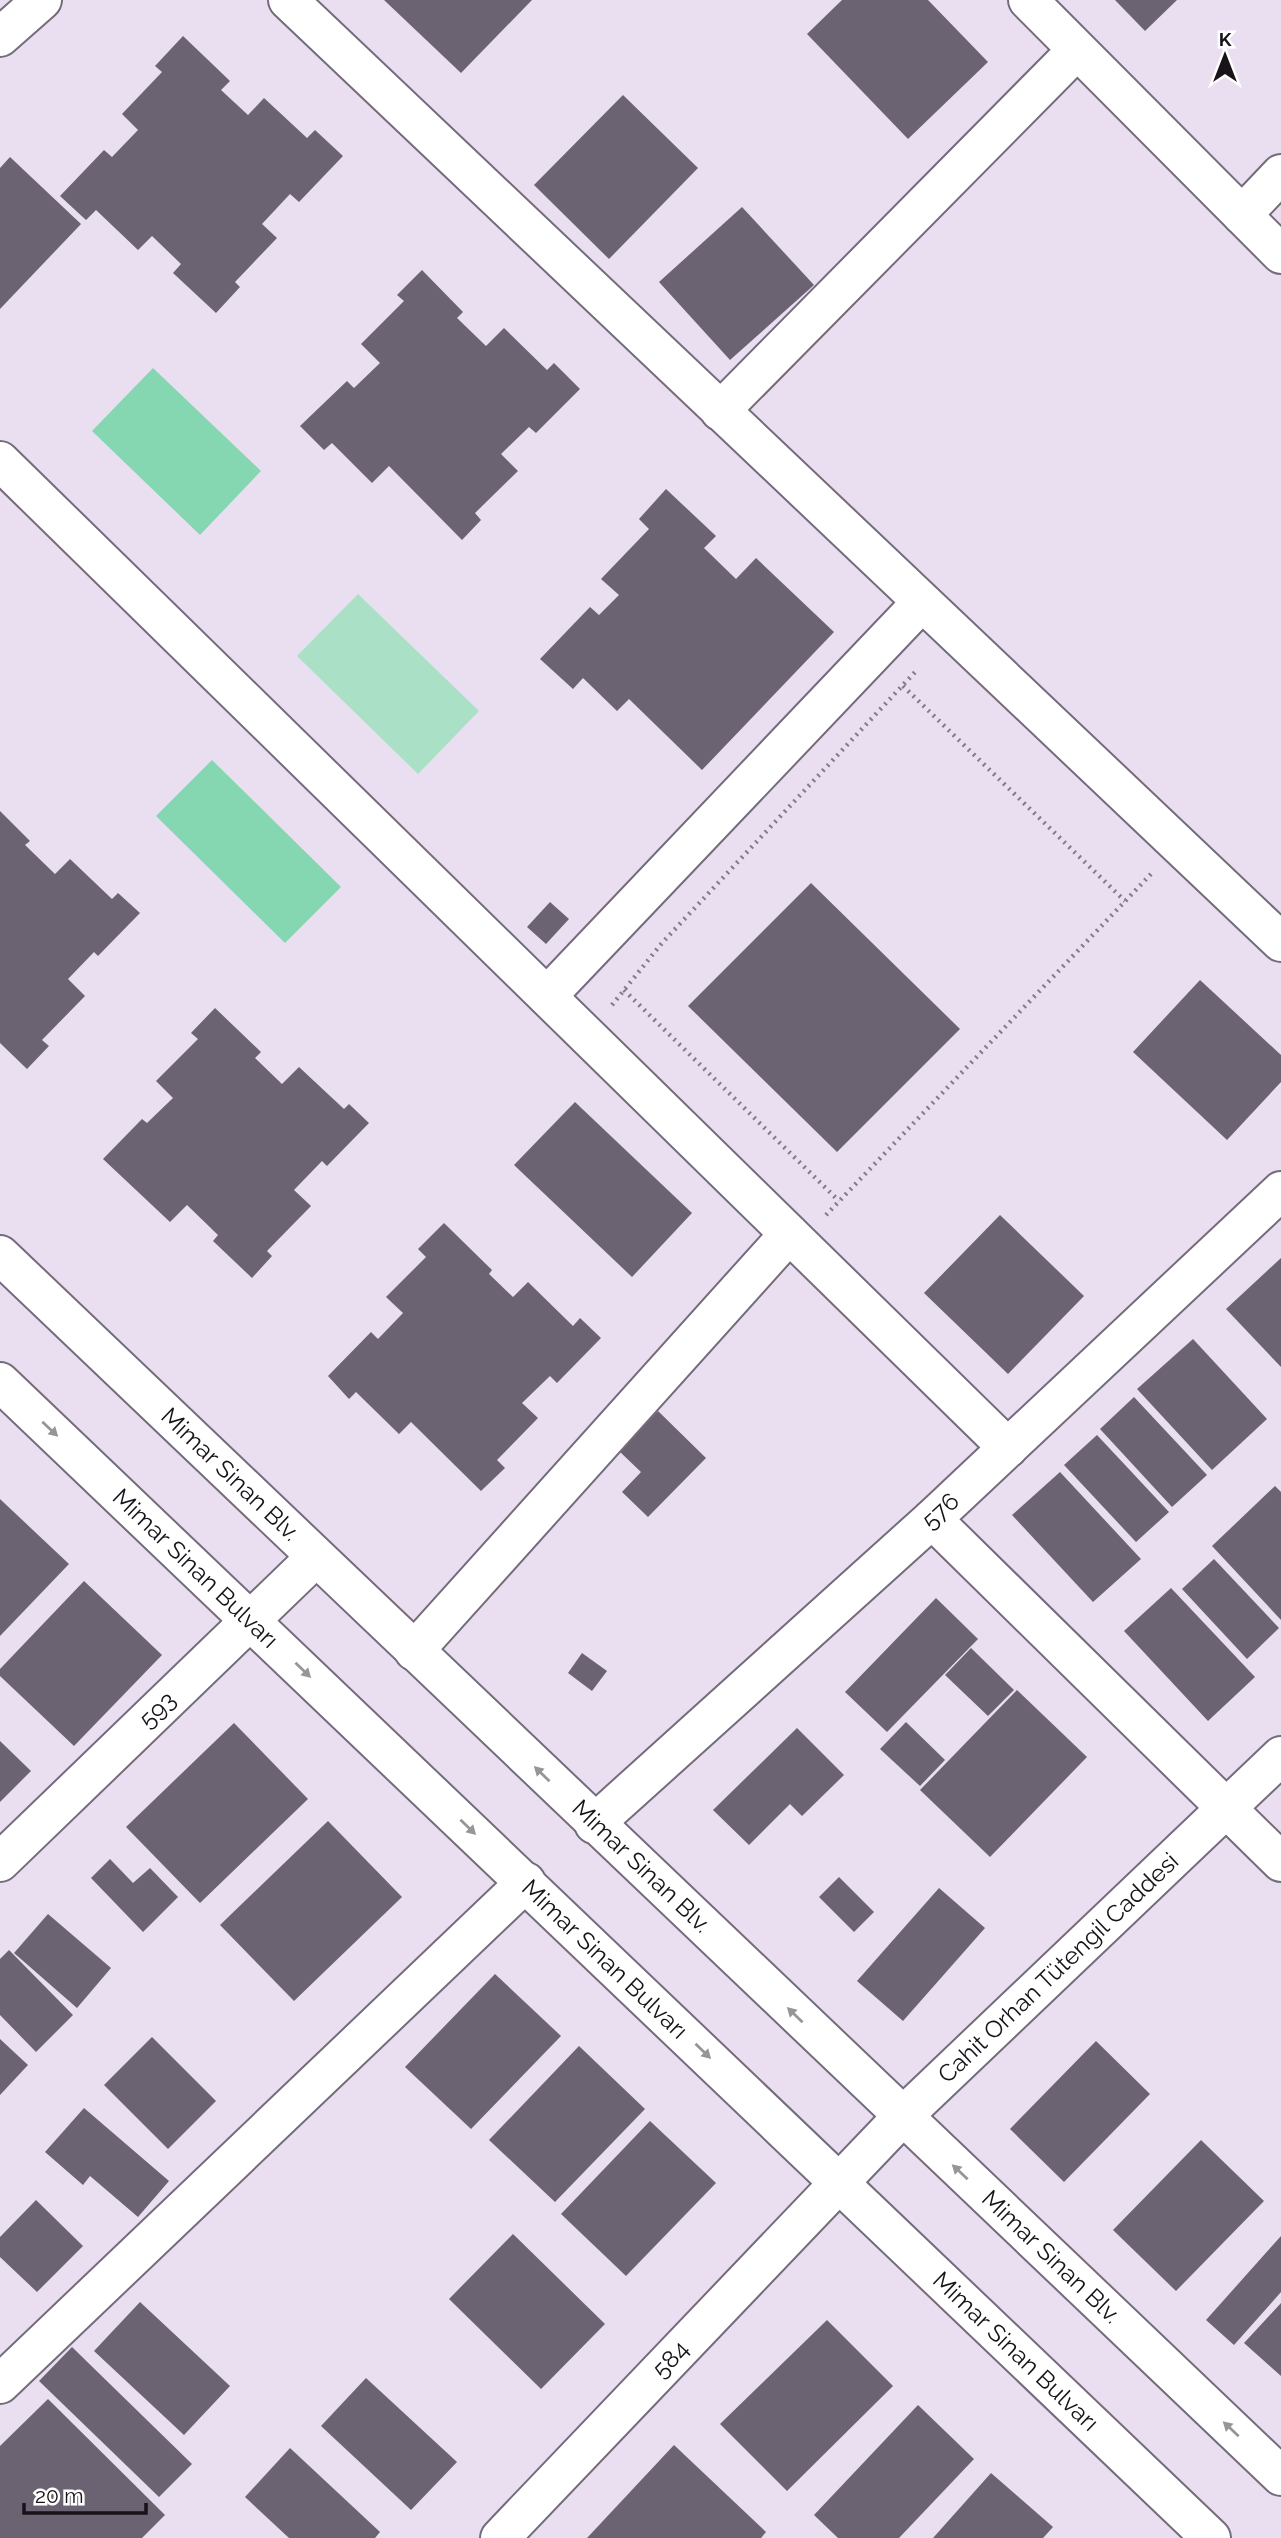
<svg xmlns="http://www.w3.org/2000/svg" width="1281" height="2538" font-family="Raleway,sans-serif">
<style>
.green{fill:#aae1c6}
.water{fill:#84d7b1}
.building{fill:#6b6272}
.lines{fill:none;stroke-linecap:round;stroke-linejoin:round}
.minor-casing{stroke:#746b7b;stroke-width:42}
.path{stroke:#837b87;stroke-width:4.5;stroke-dasharray:2 5;stroke-linecap:butt}
.minor{stroke:#fff;stroke-width:38}
.oneway{fill:#979598}
.labels{text-anchor:middle;stroke-width:5;stroke-linejoin:round;paint-order:stroke}
.street-label{font-size:24px;fill:#171319;stroke:#fff}
</style>
<rect width="100%" height="100%" fill="#eadff1"/>
<path class="green" d="M358,594L479,711L418,774L297,656Z"/>
<g class="water">
<path d="M153,368L261,471L200,535L92,431Z"/>
<path d="M212,760L341,887L285,943L156,816Z"/>
</g>
<g class="building">
<path d="M384,0H532L461,73Z"/>
<path d="M842,0H928L988,62L908,139L807,34Z"/>
<path d="M1115,0H1177L1145,31Z"/>
<path d="M183,36L230,81L221,90L248,115L264,98L307,138L315,130L343,156L299,202L290,194L262,224L277,238L235,282L240,287L216,313L173,273L181,264L152,236L138,250L96,210L86,220L60,196L104,150L112,157L138,130L122,114L162,72L155,66Z"/>
<path d="M623,95L698,168L609,259L534,185Z"/>
<path d="M10,157L81,224L0,309V168Z"/>
<path d="M742,207L814,285L730,360L659,282Z"/>
<path d="M422,270L463,312L457,318L486,346L504,328L547,370L554,363L580,389L536,433L529,427L501,454L518,471L475,513L481,520L462,540L389,466L372,483L332,443L324,450L300,426L347,381L354,388L380,363L361,344L404,301L397,295Z"/>
<path d="M666,489L716,536L704,548L736,579L756,558L834,632L702,770L629,699L617,711L583,678L573,689L540,659L590,607L599,615L619,595L601,579L649,529L639,519Z"/>
<path d="M0,811L30,841L25,845L55,874L70,859L112,899L118,893L140,913L98,956L94,952L68,979L85,996L42,1040L49,1046L27,1069L0,1043Z"/>
<path d="M811,883L960,1029L837,1152L688,1006Z"/>
<path d="M550,902L569,919L546,944L527,927Z"/>
<path d="M1200,980L1281,1055V1082L1227,1140L1133,1052Z"/>
<path d="M215,1008L261,1052L255,1058L282,1084L299,1067L344,1109L349,1104L369,1123L327,1166L322,1161L294,1190L311,1206L267,1251L272,1256L252,1278L213,1241L218,1235L187,1205L170,1222L103,1159L142,1119L147,1123L173,1098L156,1081L198,1039L191,1033Z"/>
<path d="M575,1102L692,1213L632,1277L514,1165Z"/>
<path d="M1000,1215L1084,1296L1008,1374L924,1293Z"/>
<path d="M444,1223L492,1270L489,1274L513,1297L528,1282L573,1326L580,1318L601,1338L557,1383L550,1376L522,1403L538,1418L497,1460L505,1468L481,1491L411,1422L399,1434L356,1392L349,1399L328,1376L371,1332L378,1339L403,1313L386,1297L426,1257L418,1249Z"/>
<path d="M1281,1258V1367L1226,1309Z"/>
<path d="M1193,1339L1267,1419L1212,1470L1137,1389Z"/>
<path d="M1134,1397L1207,1475L1172,1507L1100,1429Z"/>
<path d="M658,1411L706,1458L648,1517L622,1492L641,1472L619,1451Z"/>
<path d="M1097,1435L1169,1512L1136,1542L1064,1465Z"/>
<path d="M1060,1472L1141,1559L1093,1602L1012,1515Z"/>
<path d="M1275,1486L1281,1492V1620L1212,1546Z"/>
<path d="M0,1499L69,1564L0,1636Z"/>
<path d="M1214,1559L1279,1628L1247,1659L1182,1589Z"/>
<path d="M84,1581L162,1655L74,1746L0,1676V1669Z"/>
<path d="M1171,1588L1255,1677L1208,1721L1124,1631Z"/>
<path d="M936,1598L978,1639L887,1732L845,1692Z"/>
<path d="M971,1648L1014,1690L988,1716L945,1675Z"/>
<path d="M582,1653L607,1671L592,1691L568,1673Z"/>
<path d="M1017,1690L1087,1757L990,1857L920,1790Z"/>
<path d="M906,1722L945,1760L920,1786L880,1749Z"/>
<path d="M234,1723L308,1799L200,1903L126,1827Z"/>
<path d="M797,1728L844,1775L802,1816L790,1804L749,1845L713,1810Z"/>
<path d="M0,1741L31,1771L0,1802Z"/>
<path d="M328,1821L402,1897L294,2001L220,1925Z"/>
<path d="M110,1859L133,1883L150,1868L178,1897L143,1932L91,1878Z"/>
<path d="M839,1877L874,1912L854,1932L819,1897Z"/>
<path d="M939,1888L985,1928L903,2021L857,1981Z"/>
<path d="M48,1914L111,1968L77,2008L14,1953Z"/>
<path d="M9,1950L73,2015L36,2052L0,2015V1959Z"/>
<path d="M495,1974L561,2036L471,2129L405,2067Z"/>
<path d="M152,2037L216,2101L168,2149L104,2085Z"/>
<path d="M0,2039L28,2065L0,2095Z"/>
<path d="M1096,2041L1150,2094L1064,2182L1010,2129Z"/>
<path d="M579,2046L645,2109L555,2202L489,2140Z"/>
<path d="M84,2108L169,2181L138,2217L90,2176L83,2185L45,2152Z"/>
<path d="M650,2121L716,2183L626,2276L561,2214Z"/>
<path d="M1201,2140L1264,2201L1176,2291L1113,2230Z"/>
<path d="M36,2200L83,2246L37,2292L0,2257V2237Z"/>
<path d="M513,2234L605,2324L541,2389L449,2299Z"/>
<path d="M1281,2236V2292L1234,2345L1206,2320Z"/>
<path d="M140,2302L230,2386L184,2435L94,2351Z"/>
<path d="M1281,2303V2376L1244,2343Z"/>
<path d="M827,2320L893,2386L787,2491L720,2424Z"/>
<path d="M72,2347L192,2464L159,2497L39,2381Z"/>
<path d="M366,2378L457,2462L411,2510L321,2426Z"/>
<path d="M48,2399L165,2515L142,2538H0V2446Z"/>
<path d="M918,2405L974,2459L899,2538H838L814,2515Z"/>
<path d="M674,2445L766,2532L761,2538H587Z"/>
<path d="M290,2448L380,2532L375,2538H289L245,2497Z"/>
<path d="M991,2473L1053,2527L1043,2538H933Z"/>
</g>
<g class="lines">
<g class="minor-casing">
<g id="minor">
<path d="M288,0L1281,942"/>
<path d="M1028,0L1281,254"/>
<path d="M0,37L42,0"/>
<path d="M1242,215L1281,174"/>
<path d="M720,411L1077,50"/>
<path d="M0,461L1008,1448"/>
<path d="M547,996L921,603"/>
<path id="s1" d="M0,1255L1281,2476"/>
<path id="s2" d="M0,1382L1211,2538"/>
<path d="M932,1519L1281,1862"/>
<path d="M414,1651L789,1234"/>
<path id="s3" d="M594,1824L932,1519L1281,1191"/>
<path id="s4" d="M0,1862L316,1557"/>
<path d="M0,2384L526,1882"/>
<path id="s5" d="M500,2538L902,2117L1281,1756"/>
</g>
</g>
<g class="path">
<path d="M903,686L1125,901"/>
<path d="M624,990L839,1201"/>
<path d="M612,1005L662,943L917,670"/>
<path d="M826,1215L1151,874"/>
</g>
<use href="#minor" class="minor"/>
</g>
<defs><path id="oneway-solid" d="M-6-.8H1V-3.2L6.5 0L1 3.2V.8H-6Z" transform="scale(1.75)"/></defs>
<g class="oneway">
<use href="#oneway-solid" transform="translate(50 1429) rotate(43)"/>
<use href="#oneway-solid" transform="translate(303 1670) rotate(44)"/>
<use href="#oneway-solid" transform="translate(542 1774) rotate(-136)"/>
<use href="#oneway-solid" transform="translate(468 1827) rotate(44)"/>
<use href="#oneway-solid" transform="translate(795 2015) rotate(-136)"/>
<use href="#oneway-solid" transform="translate(703 2051) rotate(44)"/>
<use href="#oneway-solid" transform="translate(960 2172) rotate(-137)"/>
<use href="#oneway-solid" transform="translate(1231 2429) rotate(-137)"/>
</g>
<g class="labels">
<g class="street-label">
<text dy="8" stroke="none"><textPath href="#s1" startOffset="318">Mimar Sinan Blv.</textPath></text>
<text dy="8" stroke="none"><textPath href="#s3" startOffset="467">576</textPath></text>
<text dy="8" stroke="none"><textPath href="#s2" startOffset="270">Mimar Sinan Bulvarı</textPath></text>
<text dy="8" stroke="none"><textPath href="#s4" startOffset="219">593</textPath></text>
<text dy="8" stroke="none"><textPath href="#s1" startOffset="886">Mimar Sinan Blv.</textPath></text>
<text dy="8" stroke="none"><textPath href="#s2" startOffset="836">Mimar Sinan Bulvarı</textPath></text>
<text dy="8" stroke="none"><textPath href="#s5" startOffset="798">Cahit Orhan Tütengil Caddesi</textPath></text>
<text dy="8" stroke="none"><textPath href="#s1" startOffset="1452">Mimar Sinan Blv.</textPath></text>
<text dy="8" stroke="none"><textPath href="#s2" startOffset="1404">Mimar Sinan Bulvarı</textPath></text>
<text dy="8" stroke="none"><textPath href="#s5" startOffset="247">584</textPath></text>
</g>
</g>
<g transform="translate(1225 56)" stroke="#ffffff" stroke-width="5" paint-order="stroke">
<path d="M0-5L12 26L0 18L-12 26Z" fill="#171319"/>
<text y="-10" font-size="19" font-weight="bold" text-anchor="middle" fill="#171319">K</text>
</g>
<path d="M24 2503v10h122v-10" fill="none" stroke="#171319" stroke-width="3.5"/>
<text x="35" y="2503" font-size="21" fill="#171319" stroke="#ffffff" stroke-width="5" paint-order="stroke">20 m</text>
</svg>
